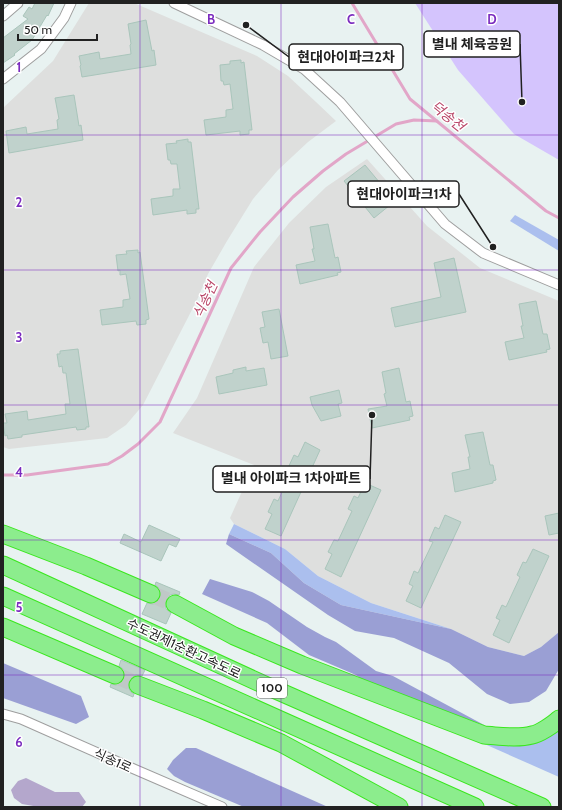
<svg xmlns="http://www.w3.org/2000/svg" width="562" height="810" font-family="Cabin,'Noto Sans KR',sans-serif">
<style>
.residential{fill:#dedfde}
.grass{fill:#abbfee}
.forest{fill:#9a9fd4}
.cemetery{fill:#b4a7cc}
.park{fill:#d4c4fd}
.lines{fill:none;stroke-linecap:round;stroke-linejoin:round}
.stream{stroke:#e2a6c8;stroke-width:3}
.building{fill:#c0d2cc;stroke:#a9c5bb}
.highway-tunnel{stroke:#c0c8c7;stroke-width:17;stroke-dasharray:17 8;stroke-linecap:butt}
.street-casing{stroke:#9e9e9e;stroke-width:11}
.highway-casing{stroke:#3ae71e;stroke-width:19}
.street{stroke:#fff;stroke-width:9}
.highway{stroke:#8ced8d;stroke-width:17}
.grid{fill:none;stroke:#7b2cbf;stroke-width:1;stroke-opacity:0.55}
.labels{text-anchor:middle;stroke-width:3;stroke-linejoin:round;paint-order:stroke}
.shield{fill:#fff;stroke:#646464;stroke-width:1}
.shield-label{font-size:12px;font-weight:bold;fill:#212121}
.street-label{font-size:13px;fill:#212121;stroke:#fff}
.water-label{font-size:14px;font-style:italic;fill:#b94668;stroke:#fff}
.grid-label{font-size:13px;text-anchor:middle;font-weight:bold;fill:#7b2cbf;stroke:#fff;stroke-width:3;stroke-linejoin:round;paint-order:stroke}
.leader{fill:none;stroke:#212121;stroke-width:1.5}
.callout-dot{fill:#212121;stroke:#fff;stroke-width:1.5}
.callout{fill:#fff;stroke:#212121;stroke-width:1.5}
.callout-label{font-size:14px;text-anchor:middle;font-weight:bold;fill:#212121}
</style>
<rect width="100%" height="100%" fill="#e8f2f1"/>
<g class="residential">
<path d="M89,3H134L257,56L288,76L316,102L336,121L308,142L278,170L253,199L227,241L208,274L197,300L143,405L126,425L107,438L9,449L3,447V108L53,61Z"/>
<path d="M367,159L427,226L480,268L559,301V632L541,647L524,656L488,647L451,629L371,603L318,576L285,549L234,524L230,518L254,465L173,433L197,398L254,267L289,223L326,187Z"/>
</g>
<g class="grass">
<path d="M515,215L559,240V251L510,221Z"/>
<path d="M234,524L285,549L318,576L371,603L451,629L341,605L304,583L271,553L229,534Z"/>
<path d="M559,729V777L471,738Z"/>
</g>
<g class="forest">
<path d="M229,534L271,553L304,583L341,605L451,629L488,647L524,656L541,647L559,632V669L546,691L529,702L510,704L487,694L449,663L394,638L355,631L328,615L226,544Z"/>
<path d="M210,579L252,592L269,601L307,627L325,637L336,642L376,671L393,676L486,726L364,681L356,675L309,655L267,623L202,594Z"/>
<path d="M3,663L81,696L89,717L76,724L3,698Z"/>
<path d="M186,748H196L328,807H244L185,782L174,776L167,769L173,760Z"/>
</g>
<path class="cemetery" d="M26,778L55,792H79L86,802L82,807H39L22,804L14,798L11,790L18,781Z"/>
<path class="park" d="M415,3H559V160L514,134L458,70Z"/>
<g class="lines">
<g class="stream">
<path d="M352,3L410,99L546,211L559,218"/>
<path d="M3,475H27L108,464L122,456L138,444L160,422L231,268L260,232L293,197L323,171L346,154L396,124L414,120L437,121"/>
</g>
</g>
<g class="building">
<path d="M35,3H54L48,16L47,15L32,40L14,54L15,55L3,63V38L28,19L23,16L29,7L32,9Z"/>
<path d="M146,20L152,51L154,50L156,65L82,77L80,66L81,65L79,56L99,52L100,59L131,54L130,45L131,44L128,24Z"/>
<path d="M241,60V63L244,62L252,130H249V134L240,135V131L206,135L204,120L226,117V110L233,109L230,84L224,85L223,81H221L220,65L230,64V61Z"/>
<path d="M74,95L79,126L81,125L83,140L9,153L6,131L26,127L27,134L58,129L57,120L59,119L55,98Z"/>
<path d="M188,139V142H191L199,209H196V213L187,214V210L153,215L151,199L173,196V189H180L177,164H171L170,160H168L166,144L177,143L176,141Z"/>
<path d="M365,165L395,201L374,218L344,181Z"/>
<path d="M328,224L335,258L338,257L341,272L337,273L338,275L300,284L296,265L315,261L312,249H314L310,227Z"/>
<path d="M138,250V253L140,252L149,319L146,320V324L137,325L136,321L102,325L100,310L123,307V300L130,299L126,274L120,275V270L118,271L116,255L127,254L126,251Z"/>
<path d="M454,258L466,312L395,327L391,308L441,297L434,263Z"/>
<path d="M536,301L543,334H547L550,349L546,350L547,352L509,360L505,342L524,338L521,326H523L519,304Z"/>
<path d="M279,309L288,356L271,359L268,342L263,343L260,328L265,327L262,312Z"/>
<path d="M78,349L89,427H86V429L77,430L76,427L22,435V437L8,439L7,435L5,436L3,423H7L5,414L27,411L28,420L66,414L65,404H70L66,373H63L62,366L59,367L57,354H60V351Z"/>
<path d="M246,367V371L264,368L267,385L219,394L216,377L233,373V370Z"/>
<path d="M399,368L406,402L410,401L413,416L409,417L410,420L372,428L368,409L387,406L384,394L386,393L382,372Z"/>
<path d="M339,390L342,403L338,404L341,416L321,421L312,405L310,397Z"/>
<path d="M483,432L490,465H493L496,480L493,481V483L455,492L452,473L470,469L468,457H470L465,435Z"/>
<path d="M305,442L320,450L281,536L265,529L272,514L268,512L274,499L278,501L292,470L288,468L294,455L298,457Z"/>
<path d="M365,483L381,490L341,577L325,569L332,554L328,552L334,540L338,541L352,511L348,509L354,496L358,498Z"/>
<path d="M559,513V533L549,535L545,516Z"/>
<path d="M445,515L461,522L421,608L406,601L413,586L409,584L414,571L418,573L433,542L429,541L435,527L439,529Z"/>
<path d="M149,525L180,539L176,547L169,544L161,561L120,543L124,534L141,542Z"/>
<path d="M533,549L549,556L509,643L493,635L500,620L496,618L502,605L506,607L520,577L517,575L523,562L526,563Z"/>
<path d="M156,582L180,592L179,595L174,594L170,595L166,600L165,605L166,609L171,613L166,624L142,614L147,603L153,604L157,602L160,598L161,592L159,588L155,585Z"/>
<path d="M121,660L145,670L142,676L136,675L131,678L129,681L128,687L131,692L134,694L133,697L110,687L111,684L116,685L121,683L124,679L125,673L123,669L119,666Z"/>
</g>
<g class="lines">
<g class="highway-tunnel">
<path d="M151,594L175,604"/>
<path d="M115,675L138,685"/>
</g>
<g class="street-casing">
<g id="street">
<path d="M174,3L263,45L304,69L340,102L445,224L483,253L559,285"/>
<path d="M3,16L18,3"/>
<path d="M3,79L41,49L64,18L71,3"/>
<path d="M3,714L21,719L134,769L222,807"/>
</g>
</g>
<g class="highway-casing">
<g id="highway">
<path d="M3,534L86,566L151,594"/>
<path d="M3,565L269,687L542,807"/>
<path d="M3,596L475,807"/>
<path d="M175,604L234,636L302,665L484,735C500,736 517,739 532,735C539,734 554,724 559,719"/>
<path d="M3,627L115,675"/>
<path d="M138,685L203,710L281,743L399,807"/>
</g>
</g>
<use href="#street" class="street"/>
<use href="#highway" class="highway"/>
</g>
<path class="grid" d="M140,3V807M281,3V807M422,3V807M3,135H559M3,270H559M3,405H559M3,540H559M3,675H559"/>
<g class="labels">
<rect class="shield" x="257" y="678" width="30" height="20" rx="3"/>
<g class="shield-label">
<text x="272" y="692">100</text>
</g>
<g class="street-label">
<text transform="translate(184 648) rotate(25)" y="5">수도권제1순환고속도로</text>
<text transform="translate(113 760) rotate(24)" y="5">식송1로</text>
</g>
<g class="water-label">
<text transform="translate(448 116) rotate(39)" y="5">덕송천</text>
<text transform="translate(205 300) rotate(-65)" y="5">식송천</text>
</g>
</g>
<g class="grid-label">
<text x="211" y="24">B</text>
<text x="351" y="24">C</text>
<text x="492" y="24">D</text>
<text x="19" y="72">1</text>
<text x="19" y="207">2</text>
<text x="19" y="342">3</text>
<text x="19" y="477">4</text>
<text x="19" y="612">5</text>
<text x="19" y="747">6</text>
</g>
<path class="leader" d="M522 102L520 44M246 25L289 57M493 247L459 194M372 415L370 479"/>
<g class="callout-dot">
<circle cx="522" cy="102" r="4"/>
<circle cx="246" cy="25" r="4"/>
<circle cx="493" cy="247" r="4"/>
<circle cx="372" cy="415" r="4"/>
</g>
<g class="callout">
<rect x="424" y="31" width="96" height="26" rx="4"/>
<rect x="289" y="44" width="114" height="26" rx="4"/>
<rect x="348" y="181" width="111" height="26" rx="4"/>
<rect x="213" y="466" width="157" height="26" rx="4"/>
</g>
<g class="callout-label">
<text x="472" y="49">별내 체육공원</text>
<text x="346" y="62">현대아이파크2차</text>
<text x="404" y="199">현대아이파크1차</text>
<text x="291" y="483">별내 아이파크 1차아파트</text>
</g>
<rect width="562" height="810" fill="none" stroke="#212121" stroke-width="8"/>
<path d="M18 34v6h79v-6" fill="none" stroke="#212121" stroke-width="2"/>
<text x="24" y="34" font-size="12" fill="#212121" stroke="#ffffff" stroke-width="3" paint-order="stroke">50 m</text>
</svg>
